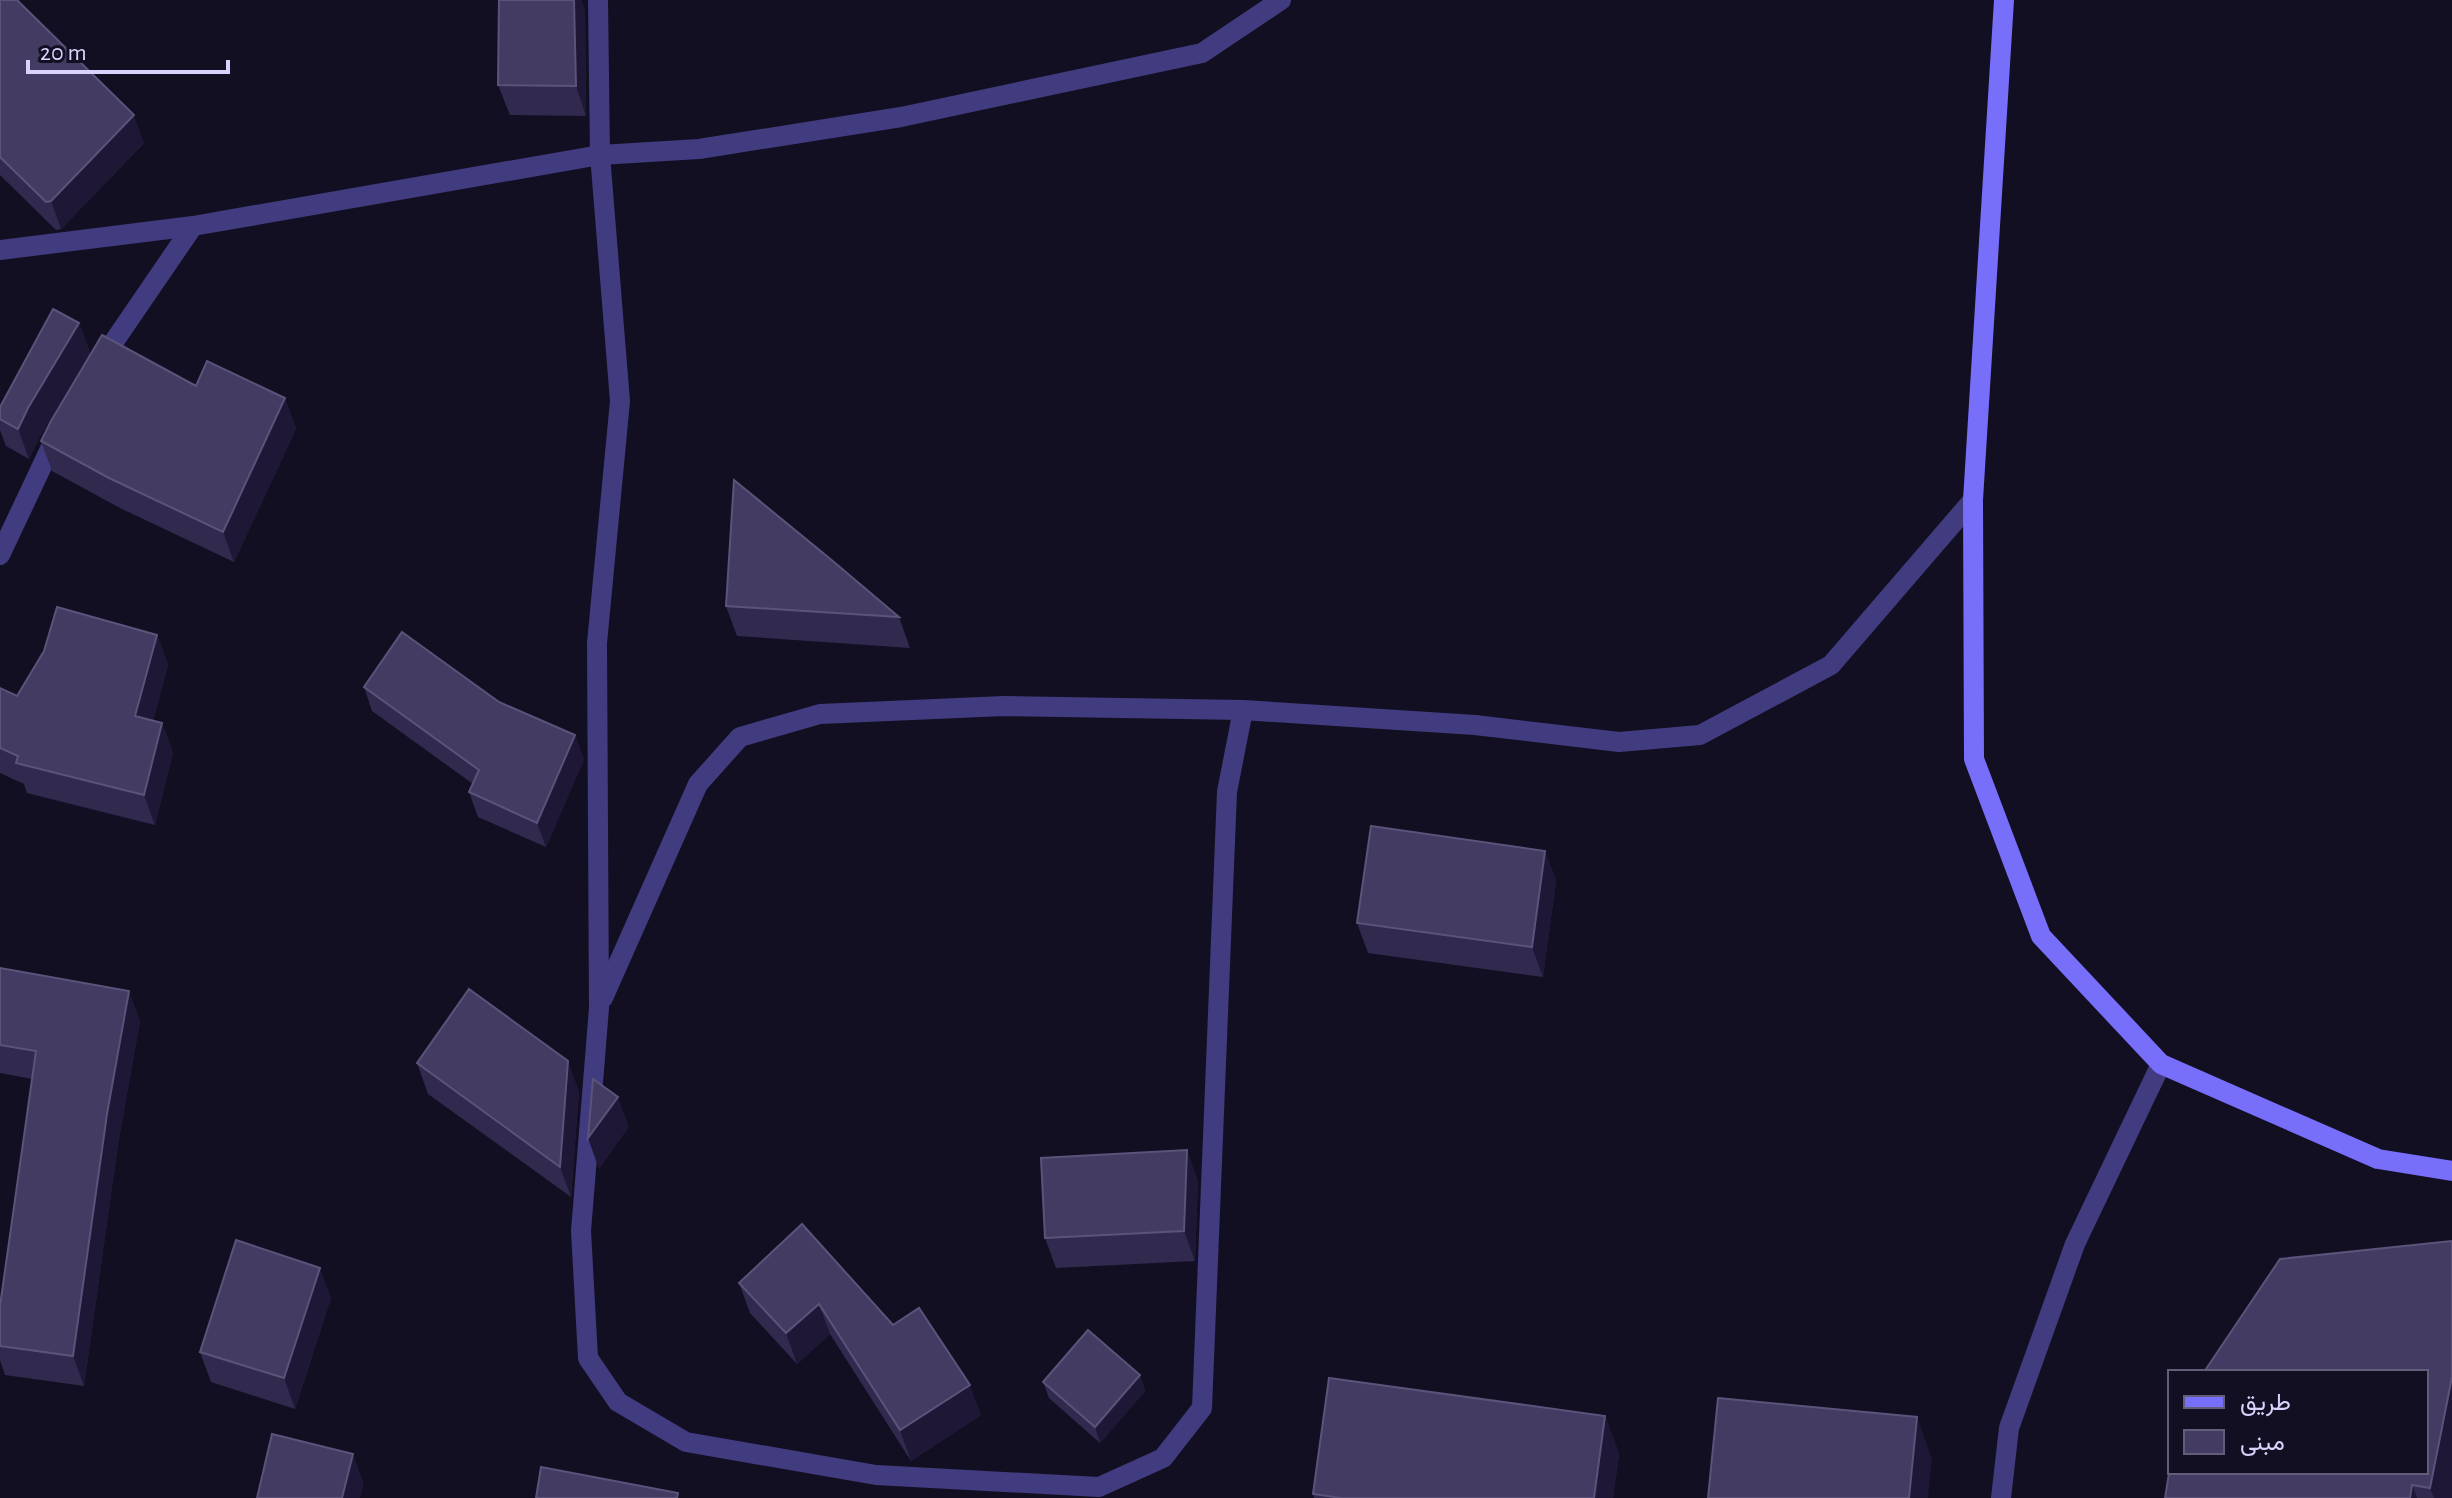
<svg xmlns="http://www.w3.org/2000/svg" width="2452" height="1498" font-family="'Alegreya Sans',Vazirmatn,sans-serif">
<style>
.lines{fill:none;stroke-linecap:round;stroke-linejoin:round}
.street{stroke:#413c7f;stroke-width:20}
.secondary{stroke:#776ef9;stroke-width:20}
.wall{fill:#32294f}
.shaded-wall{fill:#1e1735}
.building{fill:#443b62;stroke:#5b537a;stroke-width:2}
</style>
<rect width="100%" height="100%" fill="#130f22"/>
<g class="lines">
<g class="street">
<path d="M598,0L600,155L620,401L597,643L599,1008L581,1231L588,1358L618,1402L686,1442L876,1475L1099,1487L1163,1458L1202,1408L1227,792L1243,710L1475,725L1619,742L1700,735L1831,665L1973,500"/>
<path d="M0,250L193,226L600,155L699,149L901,117L1202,53L1281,0"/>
<path d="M100,362L193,226"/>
<path d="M0,555L59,430"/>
<path d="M603,998L698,784L740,737L820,714L1004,706L1243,710"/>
<path d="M2001,1498L2009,1428L2075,1244L2161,1064"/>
</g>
<path class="secondary" d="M2004,0L1973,500L1974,759L2041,936L2161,1064L2378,1159L2452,1171"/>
</g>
<g class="wall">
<path d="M0,0L144,143L61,229L56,230L0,175Z"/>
<path d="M499,0H581L585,11L586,116L510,115L498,85Z"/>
<path d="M79,323L90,353L39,438L29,459L6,446L0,430V407Z"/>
<path d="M196,386L285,398L296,429L234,562L120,508L52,471L41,441Z"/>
<path d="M726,606L899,617L910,648L737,636Z"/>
<path d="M157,635L168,665L153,721L162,723L173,753L155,825L27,793L24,784L0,773V688L17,696Z"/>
<path d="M364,687L499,702L584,759L546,847L478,817L469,792L473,784L372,711Z"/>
<path d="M1545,851L1556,881L1543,977L1368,953L1357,923Z"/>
<path d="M0,968L140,1021L118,1144L84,1386L5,1375L0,1360V1306L32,1079L0,1073Z"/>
<path d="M417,1063L579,1091L571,1197L428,1094Z"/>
<path d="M1198,1180L1195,1261L1056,1268L1045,1238Z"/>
<path d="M2452,1241V1498H2165Z"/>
<path d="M739,1283L893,1325L981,1415L911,1461L830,1334L797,1364L750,1313Z"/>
<path d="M331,1298L295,1409L211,1382L200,1352Z"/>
<path d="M1140,1375L1145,1391L1100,1443L1049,1398L1043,1382Z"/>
<path d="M1605,1416L1619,1454L1613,1498H1314L1313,1494Z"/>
</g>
<g class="shaded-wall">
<path d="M574,0H581L585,11L586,116L576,86Z"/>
<path d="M134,115L144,143L61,229L51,201Z"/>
<path d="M79,323L90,353L39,438L29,459L18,429L28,408Z"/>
<path d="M285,398L296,429L234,562L223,532Z"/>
<path d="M157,635L168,665L146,747L135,716Z"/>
<path d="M162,723L173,753L155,825L144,795Z"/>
<path d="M575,735L584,759L546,847L537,823Z"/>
<path d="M1545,851L1556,881L1543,977L1532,947Z"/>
<path d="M129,991L140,1021L118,1144L84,1386L73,1356L107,1114Z"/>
<path d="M568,1061L579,1091L571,1197L560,1167Z"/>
<path d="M618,1097L629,1127L599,1169L588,1138Z"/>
<path d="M1187,1150L1198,1180L1195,1261L1184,1231Z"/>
<path d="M320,1268L331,1298L295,1409L284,1378Z"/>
<path d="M819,1304L830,1334L797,1364L786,1333Z"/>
<path d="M1140,1375L1145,1391L1100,1443L1095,1427Z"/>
<path d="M2452,1377V1498H2434L2430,1488Z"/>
<path d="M970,1385L981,1415L911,1461L900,1430Z"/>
<path d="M1605,1416L1619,1454L1613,1498H1594Z"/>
<path d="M1917,1417L1932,1459L1928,1498H1909Z"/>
<path d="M353,1454L364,1484L360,1498H342Z"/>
<path d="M2412,1485L2417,1498H2410Z"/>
</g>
<g class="building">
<path d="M0,0H17L134,115L51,201L46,202L0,157Z"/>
<path d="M499,0H574L576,86L498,85Z"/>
<path d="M53,309L79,323L28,408L18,429L0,419V407Z"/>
<path d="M102,335L196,386L207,361L285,398L223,532L109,478L41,441L51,421Z"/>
<path d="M734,480L834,562L899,617L726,606Z"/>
<path d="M57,607L157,635L135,716L162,723L144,795L16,763L18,756L0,748V688L17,696L44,651Z"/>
<path d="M402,632L499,702L575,735L537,823L469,792L479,770L364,687Z"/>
<path d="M1371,826L1545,851L1532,947L1357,923Z"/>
<path d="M0,968L129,991L107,1114L73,1356L0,1346V1306L36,1051L0,1045Z"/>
<path d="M469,989L568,1061L560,1167L417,1063Z"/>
<path d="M593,1079L618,1097L588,1138Z"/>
<path d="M1187,1150L1184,1231L1045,1238L1041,1158Z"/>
<path d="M802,1224L893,1325L919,1308L970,1385L900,1430L819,1304L786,1333L739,1283Z"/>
<path d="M236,1240L320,1268L284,1378L200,1352Z"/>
<path d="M2452,1241V1377L2430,1488L2412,1485L2410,1498H2165L2170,1467V1472H2426V1372H2204L2280,1259Z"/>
<path d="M1088,1330L1140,1375L1095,1427L1043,1382Z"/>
<path d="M1329,1378L1605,1416L1594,1498H1341L1313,1494Z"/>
<path d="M1718,1398L1917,1417L1909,1498H1708Z"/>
<path d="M272,1434L353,1454L342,1498H257Z"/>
<path d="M541,1467L678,1493L677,1498H536Z"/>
</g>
<rect x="2168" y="1370" width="260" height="104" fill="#130f22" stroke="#625d7a" stroke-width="2"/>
<rect x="2184" y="1396" width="40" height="12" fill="#776ef9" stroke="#625d7a" stroke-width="2"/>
<text x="2240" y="1410" font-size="24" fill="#d9d2fd">طريق</text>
<rect x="2184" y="1430" width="40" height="24" fill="#443b62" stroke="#625d7a" stroke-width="2"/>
<text x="2240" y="1450" font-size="24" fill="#d9d2fd">مبنى</text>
<path d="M28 60v12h200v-12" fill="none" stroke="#d9d2fd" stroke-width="4"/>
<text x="40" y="60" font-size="24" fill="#d9d2fd" stroke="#130f22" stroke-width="6" paint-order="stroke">20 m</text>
</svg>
